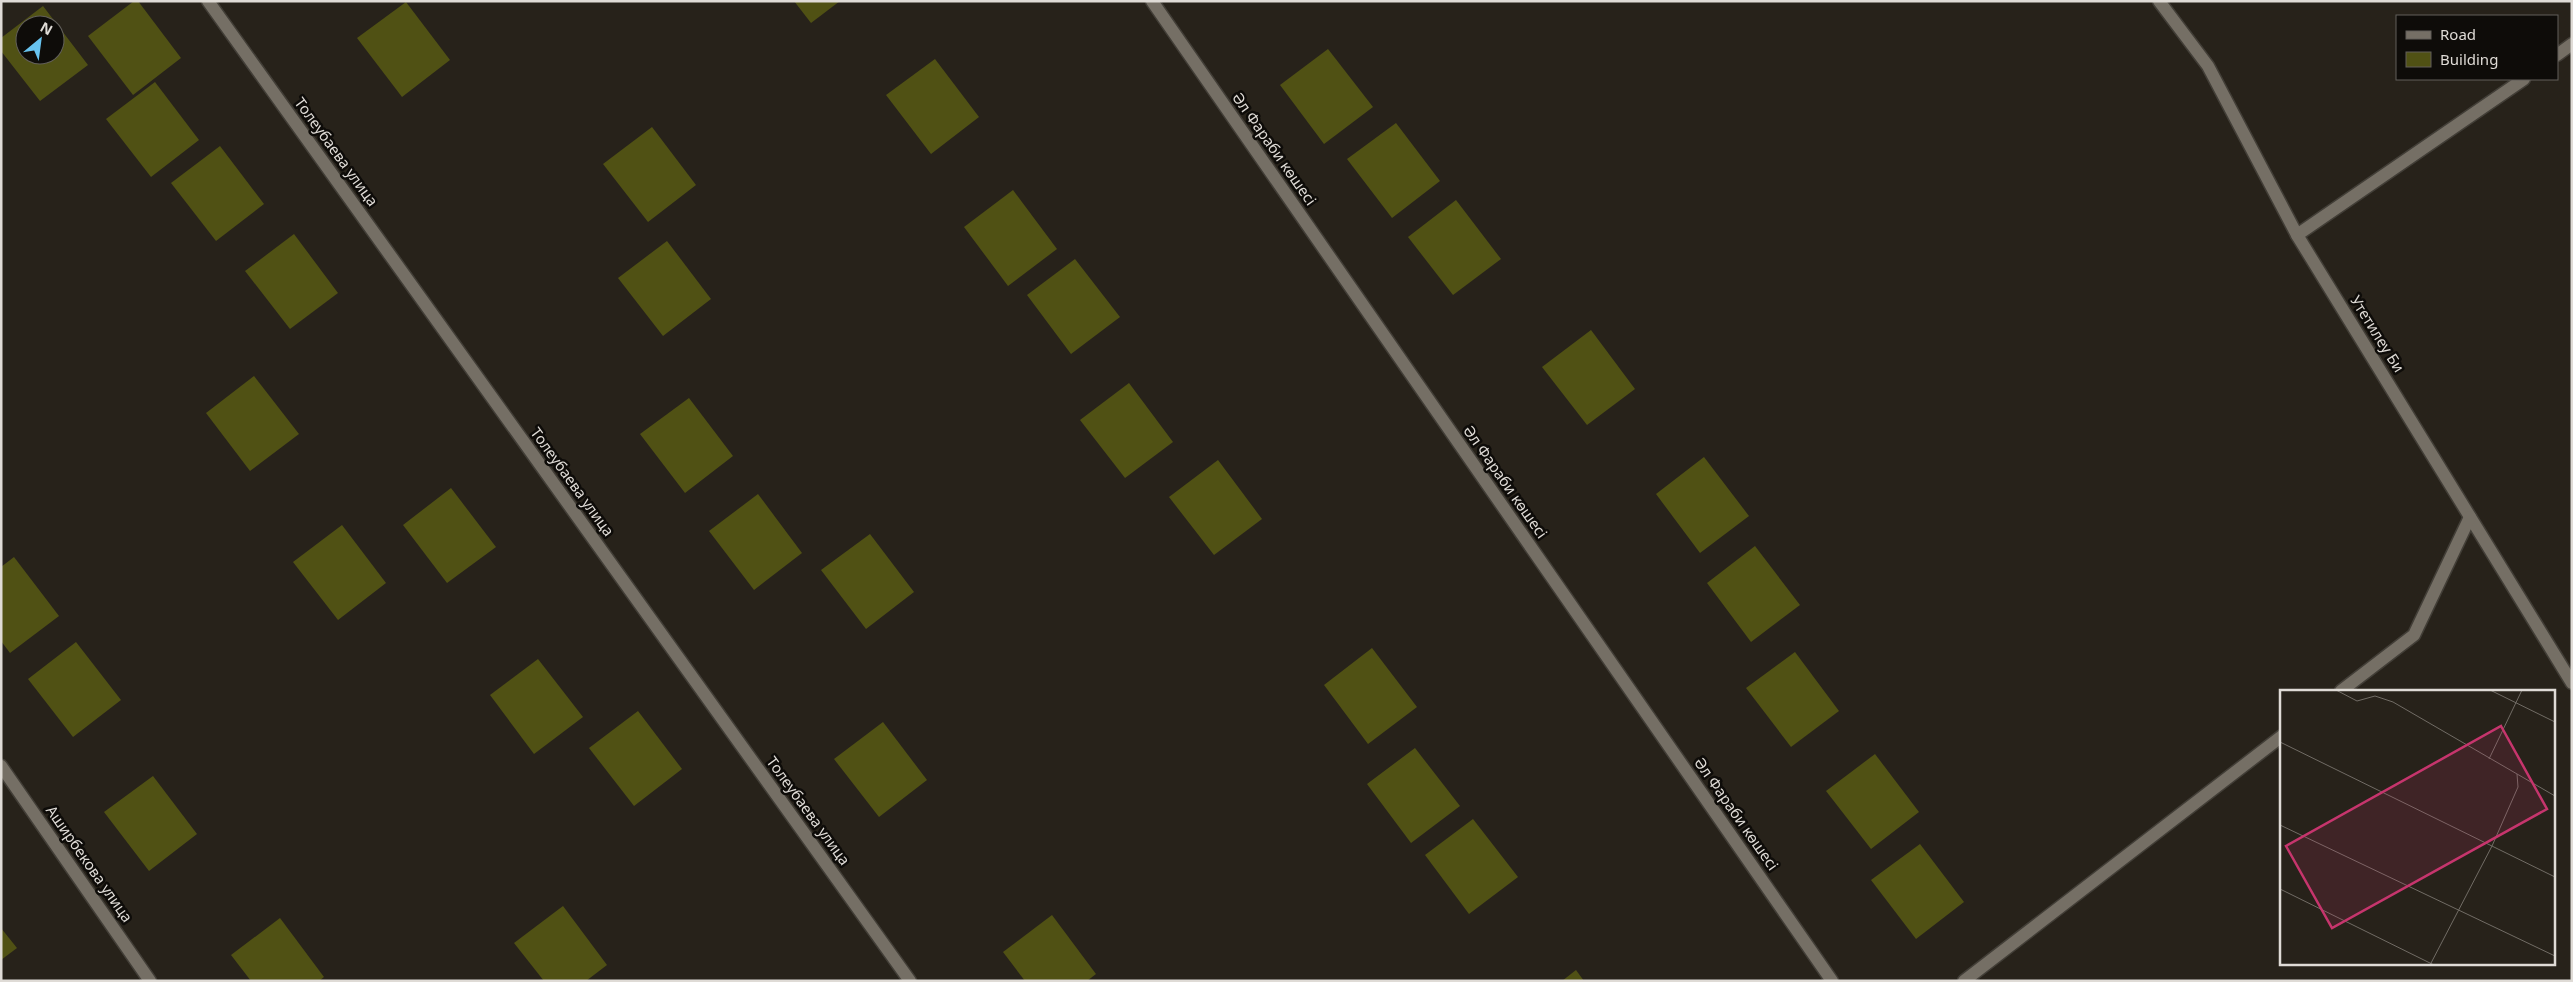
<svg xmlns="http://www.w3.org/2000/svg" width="2573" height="982" font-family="'Noto Sans',sans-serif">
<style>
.building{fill:#505114;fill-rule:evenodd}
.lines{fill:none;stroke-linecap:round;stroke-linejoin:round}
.minor-casing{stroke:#423e37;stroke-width:15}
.minor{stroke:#756f65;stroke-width:12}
.labels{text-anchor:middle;stroke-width:5;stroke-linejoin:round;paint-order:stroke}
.street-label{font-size:15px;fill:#dfdbd6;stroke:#0e0c09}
.inset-road{fill:none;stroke:#716c65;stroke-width:1}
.view{fill:#c6356d;fill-opacity:0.15;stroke:#c6356d;stroke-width:2.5}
.inset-edge{fill:none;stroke:#dfdbd6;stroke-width:2.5}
</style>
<rect width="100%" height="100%" fill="#27221a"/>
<g class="building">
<path d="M134,1H138L181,58L133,95L88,36Z"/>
<path d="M794,1H840L811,23Z"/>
<path d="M406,2L450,60L402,97L357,38Z"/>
<path d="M43,6L88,65L40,101L1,51V38ZM25,25H55V55H25Z"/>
<path d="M1328,49L1373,107L1324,144L1280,85Z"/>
<path d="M935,59L979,117L931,154L886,95Z"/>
<path d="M155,82L199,140L151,177L106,119Z"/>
<path d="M1396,123L1440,181L1392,218L1347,159Z"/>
<path d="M652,127L696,185L648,222L603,164Z"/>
<path d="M220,146L264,204L216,241L171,183Z"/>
<path d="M1013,190L1057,249L1008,286L964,227Z"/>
<path d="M1456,200L1501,259L1453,295L1408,237Z"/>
<path d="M294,234L338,293L290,329L245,271Z"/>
<path d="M667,241L711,299L663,336L618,278Z"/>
<path d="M1075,259L1120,317L1071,354L1027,295Z"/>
<path d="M1591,330L1635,389L1587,425L1542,367Z"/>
<path d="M254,376L299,434L250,471L206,413Z"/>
<path d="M1129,383L1173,442L1125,478L1080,420Z"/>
<path d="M689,398L733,456L685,493L640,434Z"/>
<path d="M1704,457L1749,516L1700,553L1656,494Z"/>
<path d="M1218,460L1262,519L1214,555L1169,497Z"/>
<path d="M451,488L496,547L447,583L403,525Z"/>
<path d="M758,494L802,553L754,590L709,531Z"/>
<path d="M342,525L386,583L338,620L293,562Z"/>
<path d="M870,534L914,592L866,629L821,570Z"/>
<path d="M1755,546L1800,605L1751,642L1707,583Z"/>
<path d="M14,557L59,616L10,653L1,641V567Z"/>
<path d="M76,642L121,700L73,737L28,679Z"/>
<path d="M1372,648L1417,707L1368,744L1324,685Z"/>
<path d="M1795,652L1839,711L1791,747L1746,688Z"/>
<path d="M538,659L583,717L534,754L490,695Z"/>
<path d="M638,711L682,769L634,806L589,748Z"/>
<path d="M883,722L927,780L879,817L834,759Z"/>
<path d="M1415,748L1460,806L1411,843L1367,784Z"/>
<path d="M1875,754L1919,812L1871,849L1826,791Z"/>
<path d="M153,776L197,834L149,871L104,812Z"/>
<path d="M1473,819L1518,877L1469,914L1425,855Z"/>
<path d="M1920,844L1964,902L1916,939L1871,880Z"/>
<path d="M563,906L607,965L586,981H544L514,943Z"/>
<path d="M1052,915L1096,974L1087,981H1025L1003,952Z"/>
<path d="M280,918L324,977L319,981H251L231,955Z"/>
<path d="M1,928L17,948L1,960Z"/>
<path d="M1576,970L1584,981H1562Z"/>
</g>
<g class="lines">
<g class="minor-casing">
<g id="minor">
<path d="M208,1L910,981"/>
<path d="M1152,1L1832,981"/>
<path d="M2159,1L2208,66L2297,235L2572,683"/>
<path d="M2557,55L2572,44"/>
<path d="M2297,235L2524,79"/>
<path d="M2341,691L2414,635L2470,517"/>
<path d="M1,766L150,981"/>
<path d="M1964,981L2282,736"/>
</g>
</g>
<use href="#minor" class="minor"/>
</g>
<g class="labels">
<g class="street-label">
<text transform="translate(1274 149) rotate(55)" y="5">Әл Фараби көшесі</text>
<text transform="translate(336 152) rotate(54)" y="5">Толеубаева улица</text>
<text transform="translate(2377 334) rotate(58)" y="5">Утетилеу Би</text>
<text transform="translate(572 482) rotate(54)" y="5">Толеубаева улица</text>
<text transform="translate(1505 482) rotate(55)" y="5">Әл Фараби көшесі</text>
<text transform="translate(808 811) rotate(54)" y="5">Толеубаева улица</text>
<text transform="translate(1736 814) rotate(55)" y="5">Әл Фараби көшесі</text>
<text transform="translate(89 864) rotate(55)" y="5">Аширбекова улица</text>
</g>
</g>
<g transform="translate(2280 690)">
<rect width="275" height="275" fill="#27221a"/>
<path class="inset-road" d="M56,0L77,11L95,6L113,12L275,106M210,0L275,32M0,52L275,187M209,69L242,0M0,135L275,266M0,199L154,275M150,275L212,156L238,97L237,84"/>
<path class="view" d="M221,36L267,119L52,238L6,156Z"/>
<rect width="275" height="275" class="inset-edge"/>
</g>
<rect width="2573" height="982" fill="none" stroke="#dfdbd6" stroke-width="5"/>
<rect x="2396" y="15" width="162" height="65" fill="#0e0c09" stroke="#625f5b"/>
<rect x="2406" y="31" width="25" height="8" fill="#756f65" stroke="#625f5b"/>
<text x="2440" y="40" font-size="15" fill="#dfdbd6">Road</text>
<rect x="2406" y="52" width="25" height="15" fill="#505114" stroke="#625f5b"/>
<text x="2440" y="65" font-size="15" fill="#dfdbd6">Building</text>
<g transform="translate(40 40) rotate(29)"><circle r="24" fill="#0e0c09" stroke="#625f5b"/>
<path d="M0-4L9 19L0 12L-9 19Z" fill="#68c4f0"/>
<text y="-8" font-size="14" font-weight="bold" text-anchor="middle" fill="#dfdbd6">N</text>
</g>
</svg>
